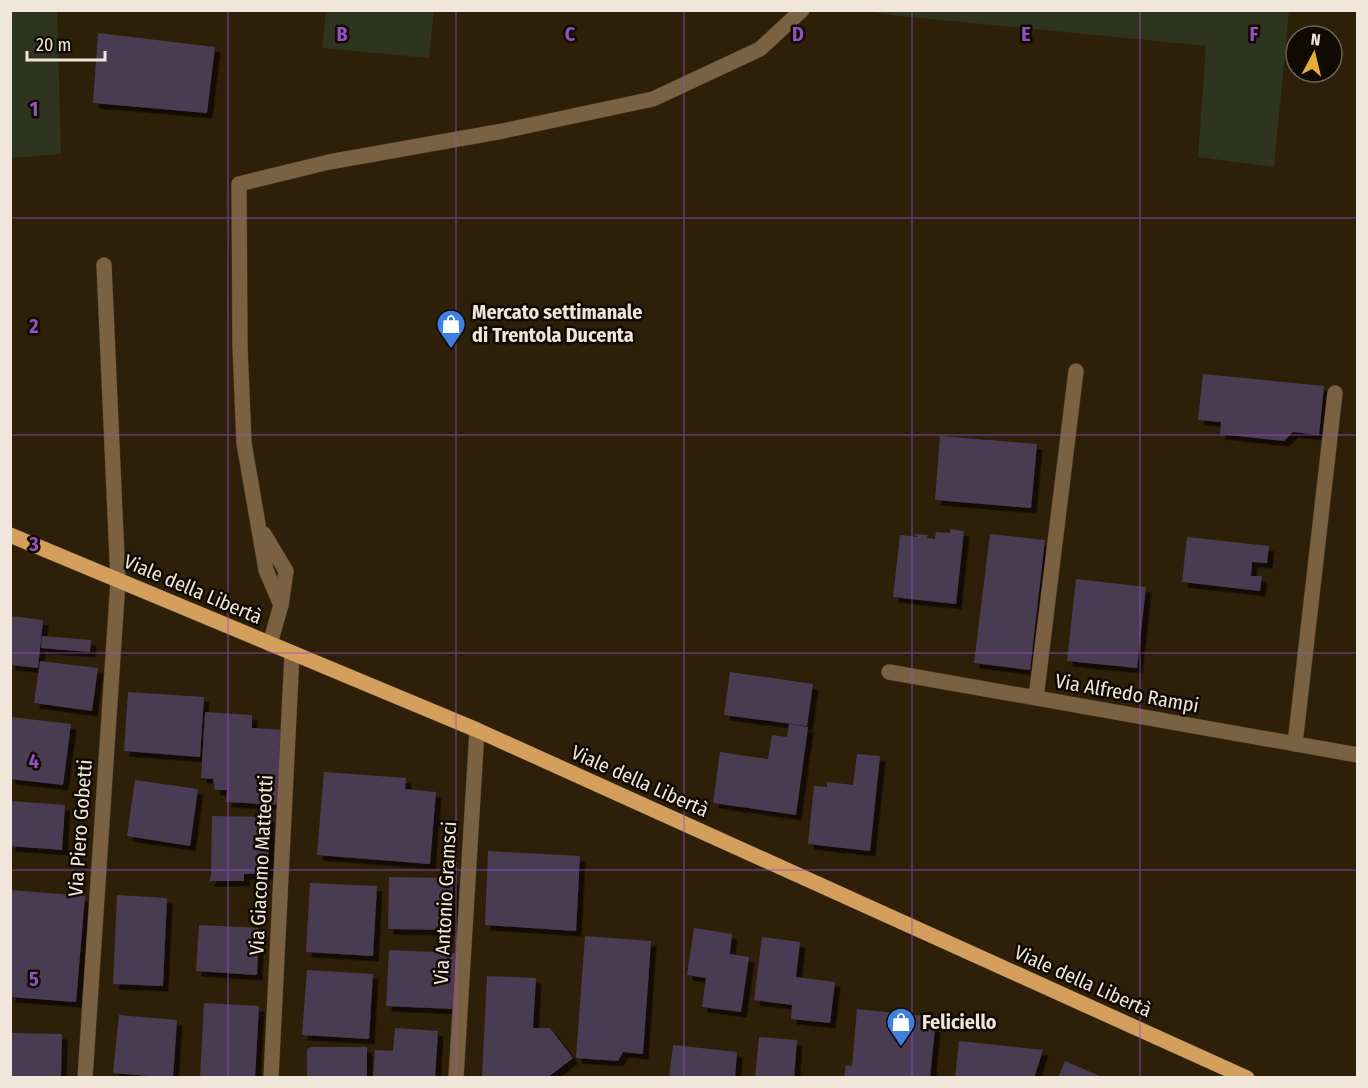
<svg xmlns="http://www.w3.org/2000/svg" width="1368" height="1088" font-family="'Fira Sans Condensed',sans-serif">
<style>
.green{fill:#2e341d}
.building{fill:#4a3b51;filter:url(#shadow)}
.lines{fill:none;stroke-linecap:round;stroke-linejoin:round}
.minor-casing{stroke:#493b26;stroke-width:16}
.major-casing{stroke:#493b26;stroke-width:16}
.minor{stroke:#7a6142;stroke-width:15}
.major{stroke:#d49f5d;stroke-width:15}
.grid{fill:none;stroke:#9251c4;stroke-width:1.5;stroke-opacity:0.55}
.labels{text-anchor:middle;stroke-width:5;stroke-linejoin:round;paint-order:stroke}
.poi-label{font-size:20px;font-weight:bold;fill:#f0e6d9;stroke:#110a03;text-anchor:start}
.street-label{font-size:20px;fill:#f0e6d9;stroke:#110a03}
.grid-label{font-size:20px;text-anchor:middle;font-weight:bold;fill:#9251c4;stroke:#110a03;stroke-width:5;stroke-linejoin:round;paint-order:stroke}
</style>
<defs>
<filter id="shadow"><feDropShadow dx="5.5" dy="5.5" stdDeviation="0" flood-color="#0009"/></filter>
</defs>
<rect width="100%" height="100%" fill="#2e1f09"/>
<g class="green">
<path d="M11,10L57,11L61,154L11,158Z"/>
<path d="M326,11H434L429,58L322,48Z"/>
<path d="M867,11H1289L1274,167L1198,157L1206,46L900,16Z"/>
</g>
<g class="building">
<path d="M98,33L215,47L207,113L93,103Z"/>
<path d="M1203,374L1324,386L1319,435L1293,432L1284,441L1220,434L1221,422L1198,420Z"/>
<path d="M940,436L1037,444L1031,508L935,500Z"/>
<path d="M950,529L964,531L956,604L893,597L900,535L918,537L914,534L928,535L927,538L935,539L936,532L950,533Z"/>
<path d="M990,534L1045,540L1030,670L974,663Z"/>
<path d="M1187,537L1269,546L1267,563L1252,562L1251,576H1262L1260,591L1182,582Z"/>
<path d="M1076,579L1146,587L1137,668L1067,661Z"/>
<path d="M10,616L43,620L38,668L10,665Z"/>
<path d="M42,636L91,640L90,652L41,648Z"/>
<path d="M40,661L98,668L92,711L34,703Z"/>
<path d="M730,672L813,684L807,726L724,715Z"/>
<path d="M128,692L204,697L200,757L124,751Z"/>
<path d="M205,712L252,715V728L288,730L284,805L226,802L227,790H215L213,779L201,778Z"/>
<path d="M10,717L71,724L63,785L10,779Z"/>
<path d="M789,724L808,727L796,815L713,803L720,752L768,759L772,735L787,737Z"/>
<path d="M857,754L880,756L870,851L808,844L814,786L827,787V782L853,785Z"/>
<path d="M324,772L406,778L405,789L436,792L430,864L317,855Z"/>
<path d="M135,780L198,789L190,846L127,836Z"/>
<path d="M10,801L65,805L62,850L10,846Z"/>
<path d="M212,816L269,817L268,874H244V881H209L211,875Z"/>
<path d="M488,851L580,856L576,931L485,925Z"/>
<path d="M389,877L453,878L452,930L388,929Z"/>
<path d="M310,883L377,886L373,956L306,952Z"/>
<path d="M10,890L85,896L76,1002L10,997Z"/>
<path d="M117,895L167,898L163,986L113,984Z"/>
<path d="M199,925L259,928L257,975L196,971Z"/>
<path d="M694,928L732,934L730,954L749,957L741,1012L702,1007L706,978L687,975Z"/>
<path d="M585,936L651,941L643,1054L623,1052L618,1061L576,1058Z"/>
<path d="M762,937L800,942L796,977L835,982L830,1023L791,1019L792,1005L754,1000Z"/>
<path d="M389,950L456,953L453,1009L386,1006Z"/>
<path d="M307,970L373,974L369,1039L302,1035Z"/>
<path d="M487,976L536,978L533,1028H550L573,1058L547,1078H482Z"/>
<path d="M204,1003L259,1006L255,1078H200Z"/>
<path d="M857,1009L926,1016L925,1026L935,1027L930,1078H844L846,1065L852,1066Z"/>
<path d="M119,1015L177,1020L173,1078L113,1073Z"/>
<path d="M395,1028L438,1031L435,1078H373L375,1050L393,1051Z"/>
<path d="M10,1033L62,1034L61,1077L10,1076Z"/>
<path d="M759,1037L797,1040L794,1078H755Z"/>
<path d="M959,1041L1043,1050L1034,1078H955Z"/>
<path d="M673,1045L737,1052L735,1078H669Z"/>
<path d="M311,1047H367V1078H307V1049Z"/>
<path d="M1065,1061L1104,1078H1058Z"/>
</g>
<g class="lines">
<g class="minor-casing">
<g id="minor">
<path d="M264,534L286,571L281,605L270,644"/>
<path d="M281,605L266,570L244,443L240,346L239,184L329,162L503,131L653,99L760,49L802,10"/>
<path d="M889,672L1358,755"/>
<path d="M1036,698L1076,371"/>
<path d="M1295,744L1335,393"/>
<path d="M85,1078L118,581L104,265"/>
<path d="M271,1078L292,654"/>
<path d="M456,1078L477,730"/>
</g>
</g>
<g class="major-casing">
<path id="major" d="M10,535L477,730L1247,1078"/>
</g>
<use href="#minor" class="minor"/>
<use href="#major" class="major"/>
</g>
<path class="grid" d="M228,10V1078M456,10V1078M684,10V1078M912,10V1078M1140,10V1078M10,218H1358M10,435H1358M10,653H1358M10,870H1358"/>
<defs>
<g id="shop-pin" transform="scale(1.5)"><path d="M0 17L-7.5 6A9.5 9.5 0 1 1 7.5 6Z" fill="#3f7fe0" stroke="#110a03"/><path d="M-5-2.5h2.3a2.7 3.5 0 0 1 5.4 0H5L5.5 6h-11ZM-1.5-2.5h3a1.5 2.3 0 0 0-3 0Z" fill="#fff"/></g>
</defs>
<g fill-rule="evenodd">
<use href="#shop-pin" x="451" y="324"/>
<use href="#shop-pin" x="901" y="1022"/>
</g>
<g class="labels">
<g class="poi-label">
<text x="472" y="319">Mercato settimanale<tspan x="472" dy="23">di Trentola Ducenta</tspan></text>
<text x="922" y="1029">Feliciello</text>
</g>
<g class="street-label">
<text transform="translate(193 589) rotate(23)" y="7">Viale della Libertà</text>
<text transform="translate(1127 693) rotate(10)" y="7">Via Alfredo Rampi</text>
<text transform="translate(640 781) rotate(24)" y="7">Viale della Libertà</text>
<text transform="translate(80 828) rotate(-86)" y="7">Via Piero Gobetti</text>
<text transform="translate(261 865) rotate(-87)" y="7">Via Giacomo Matteotti</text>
<text transform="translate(445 903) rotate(-87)" y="7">Via Antonio Gramsci</text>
<text transform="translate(1083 981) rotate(24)" y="7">Viale della Libertà</text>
</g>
</g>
<g class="grid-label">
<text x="342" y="41">B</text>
<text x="570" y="41">C</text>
<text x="798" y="41">D</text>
<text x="1026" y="41">E</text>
<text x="1254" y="41">F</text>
<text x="34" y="116">1</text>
<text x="34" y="333">2</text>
<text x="34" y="551">3</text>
<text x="34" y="768">4</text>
<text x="34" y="986">5</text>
</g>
<rect width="1368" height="1088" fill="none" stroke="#f0e6d9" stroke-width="24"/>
<g transform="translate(1314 54) rotate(7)"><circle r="28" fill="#110a03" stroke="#6a6259" stroke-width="1.5"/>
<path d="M0-4.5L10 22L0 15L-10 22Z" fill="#e4ae35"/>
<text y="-9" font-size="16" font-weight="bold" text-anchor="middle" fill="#f0e6d9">N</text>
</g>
<path d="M27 51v9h78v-9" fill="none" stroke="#f0e6d9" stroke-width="3"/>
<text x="36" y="51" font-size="18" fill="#f0e6d9" stroke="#110a03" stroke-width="4.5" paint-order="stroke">20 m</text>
</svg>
